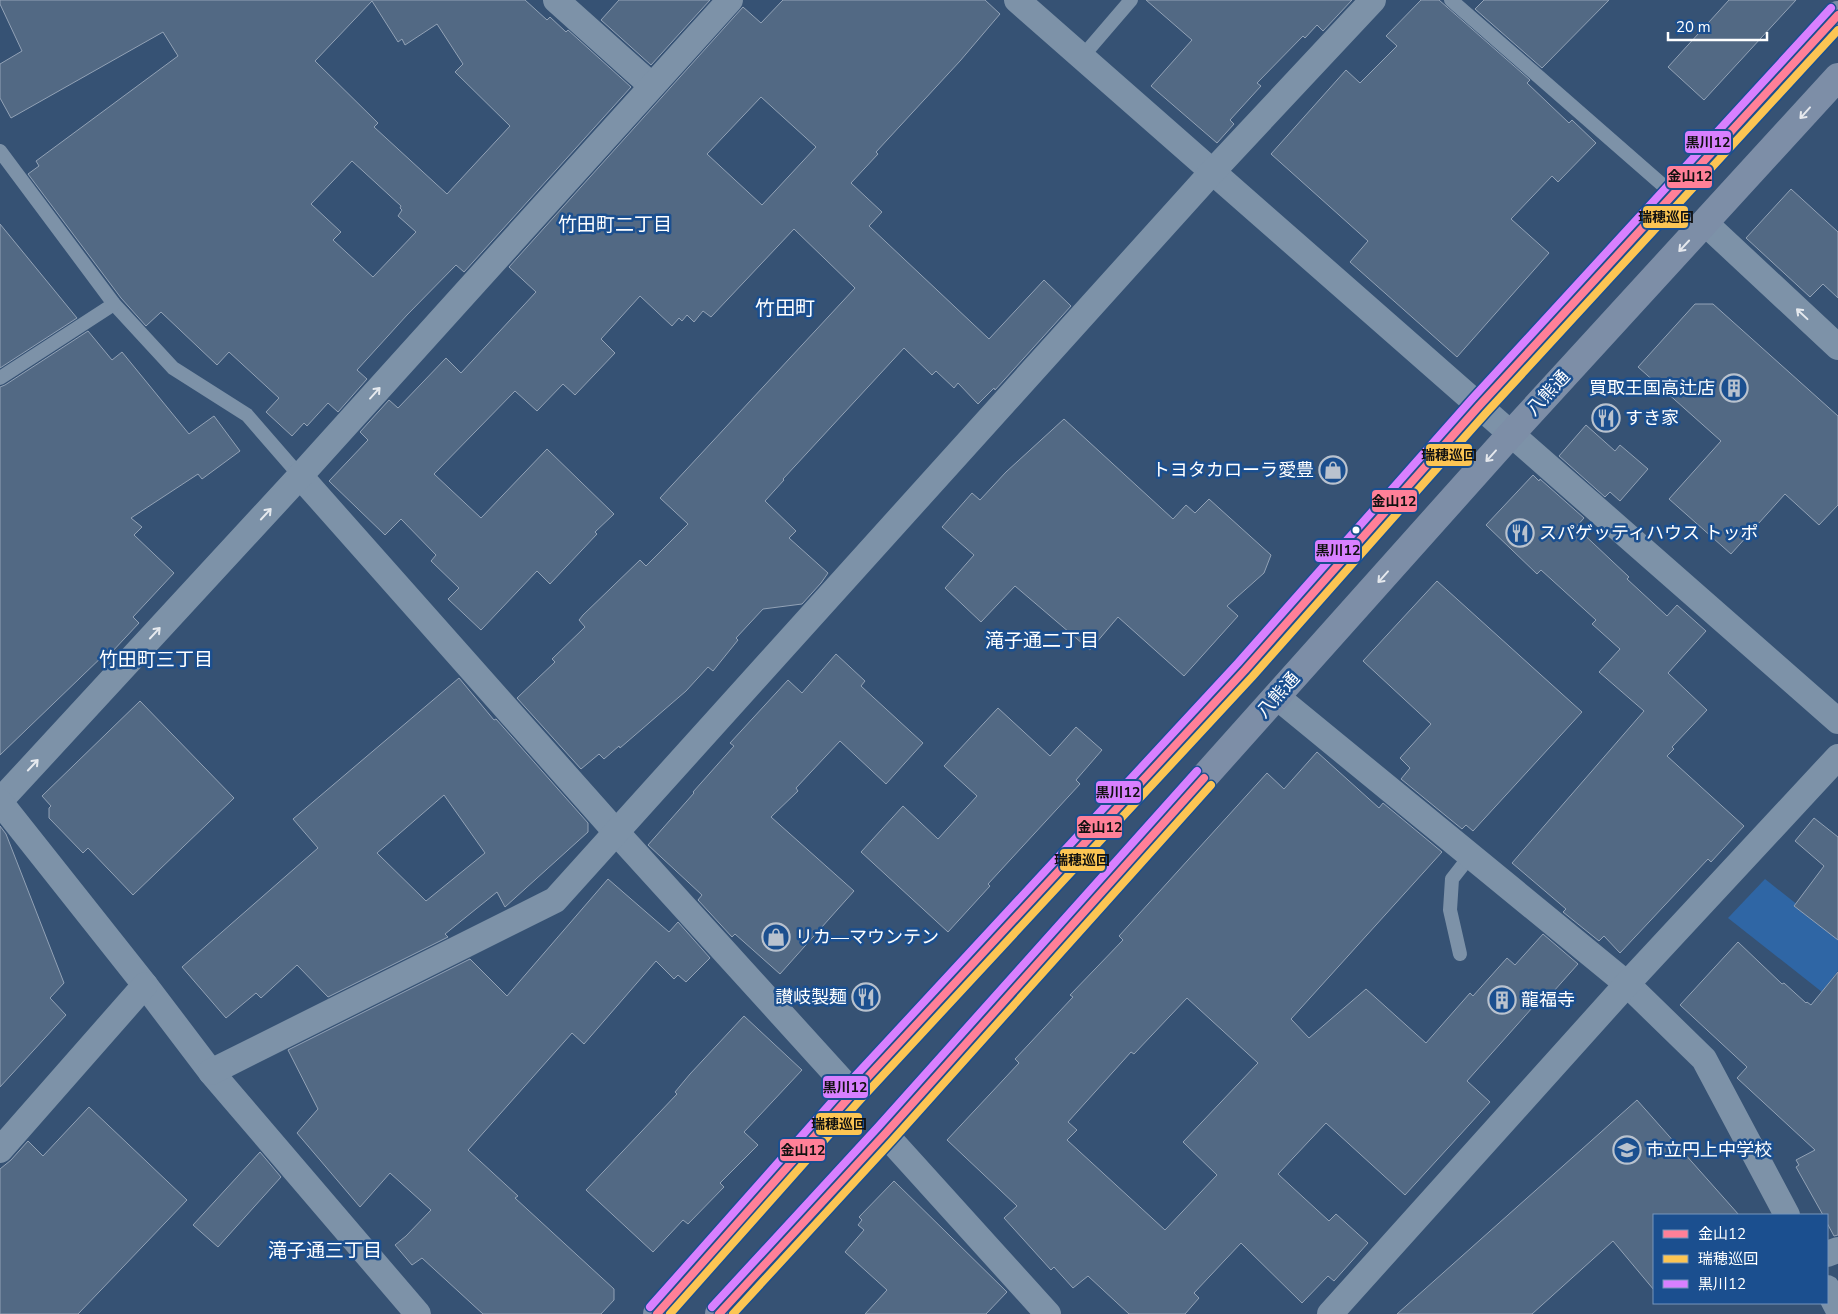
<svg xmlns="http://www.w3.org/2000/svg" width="1838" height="1314" font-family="'Nunito Sans','Noto Sans JP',sans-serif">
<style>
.green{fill:#2f66a5}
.building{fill:#526984;stroke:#92a2b6;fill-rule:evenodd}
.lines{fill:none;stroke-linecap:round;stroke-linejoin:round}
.lane{stroke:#7d92a8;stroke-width:14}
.street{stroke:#7d92a8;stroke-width:26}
.primary{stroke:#7d8ea7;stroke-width:28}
.bus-1-casing{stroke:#1b4f8f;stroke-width:11}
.bus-2-casing{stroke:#1b4f8f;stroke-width:11}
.bus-3-casing{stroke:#1b4f8f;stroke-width:11}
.bus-1{stroke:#ff8098;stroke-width:8}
.bus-2{stroke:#fcc553;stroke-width:8}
.bus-3{stroke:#d880ff;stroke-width:8}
.oneway{stroke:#e5e8ed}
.oneway2{stroke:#e5e9ee}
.bus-dot{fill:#fff;stroke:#1b4f8f;stroke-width:2}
.labels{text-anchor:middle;stroke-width:5;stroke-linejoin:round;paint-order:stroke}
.poi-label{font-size:18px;fill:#fff;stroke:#1b4f8f;text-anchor:start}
.street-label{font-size:18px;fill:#fff;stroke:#1b4f8f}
.neighbourhood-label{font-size:19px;fill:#fff;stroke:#1b4f8f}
.quarter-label{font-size:20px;fill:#fff;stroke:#1b4f8f}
.line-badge{stroke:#1b4f8f;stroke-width:2}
.pale-badge-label{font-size:14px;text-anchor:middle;font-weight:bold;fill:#111}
</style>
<rect width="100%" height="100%" fill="#365274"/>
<path class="green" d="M1765,879L1838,937V971L1822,992L1728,918Z"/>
<g class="building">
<path d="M0,0H525L547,20L550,17L566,32L568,30L631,87L464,272L456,265L407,315L357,370L367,379L338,412L328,403L307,426L304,423L292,436L266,412L279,398L229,352L217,365L161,312L146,326L121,298L28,174L39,166L36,161L178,56L163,32L11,118L0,98V64L22,51L0,4ZM372,1L398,42L402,39L405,45L437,24L463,64L455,72L510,126L447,194L374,127L378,123L315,61ZM352,161L401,206L400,208L402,210L398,216L416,232L373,277L333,240L341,232L311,204Z"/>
<path d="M619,0H710L651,65L601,20Z"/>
<path d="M783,0H985L1000,14L960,61L876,152L878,154L851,183L882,212L869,226L989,339L1044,280L1071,306L995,390L994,388L978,404L958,383L954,388L936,371L932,375L904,348L783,479L784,480L765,501L796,531L789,538L828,573L821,583L802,604L763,609L736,638L738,640L713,671L708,667L686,691L620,748L619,746L604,759L599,754L581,769L517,698L555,662L552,659L585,627L579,620L583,615L640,560L646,566L688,524L660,498L855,288L794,229L711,317L703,311L694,322L687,315L682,321L679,318L672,326L640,296L601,339L615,353L575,395L563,384L537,411L515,391L434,474L481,518L547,449L614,514L595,532L597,534L550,584L537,571L481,630L448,599L459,588L431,561L436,555L401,519L385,535L329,481L368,440L360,432L389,400L398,408L446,358L461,373L536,292L509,267L743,7L761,23ZM761,97L816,147L762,205L707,154Z"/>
<path d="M1146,0H1352L1323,31L1317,25L1305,38L1303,36L1257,83L1261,86L1230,120L1234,124L1217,143L1151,86L1192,40Z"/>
<path d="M1421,0H1439L1530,80L1527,83L1569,123L1572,120L1596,143L1558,182L1552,176L1511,219L1549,253L1457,357L1350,262L1368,241L1271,154L1346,70L1360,83L1397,46L1386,36Z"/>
<path d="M1484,0H1609L1542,68L1475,9Z"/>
<path d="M1729,0H1796L1704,100L1668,67Z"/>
<path d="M1791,189L1838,232V298L1823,284L1810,297L1746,238Z"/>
<path d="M0,224L77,318L0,368Z"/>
<path d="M1695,304H1713L1838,416V505L1819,525L1785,494L1731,554L1669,499L1721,441L1638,367Z"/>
<path d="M88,331L112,360L122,352L189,434L214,416L240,451L202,479L198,474L131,518L142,527L134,535L174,573L133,617L139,623L111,653L108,651L0,755V387L5,385Z"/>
<path d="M1064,419L1173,519L1186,505L1195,513L1209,499L1271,555L1264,573L1227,606L1238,616L1184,676L1118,617L1090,650L1015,586L981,622L945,588L974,555L942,527L972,493L980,500L1006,472Z"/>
<path d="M1586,425L1615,451L1620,445L1648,469L1620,501L1610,492L1605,497L1559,456Z"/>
<path d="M1533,475L1539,481L1540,479L1584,518L1576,527L1629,577L1627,579L1667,616L1677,605L1706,631L1668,673L1707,710L1672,747L1674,749L1667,756L1744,826L1711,862L1708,859L1620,953L1604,936L1599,941L1563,912L1566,909L1512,863L1644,711L1599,672L1620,649L1592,624L1596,620L1541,570L1537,574L1486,525Z"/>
<path d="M1437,581L1582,712L1473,831L1466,825L1462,829L1401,779L1410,768L1400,758L1431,724L1363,661Z"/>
<path d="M836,654L865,681L861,686L923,743L886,784L840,741L796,788L798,791L771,817L854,891L780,974L735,934L732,937L698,900L702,895L648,845L694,793L693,792L734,746L730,743L788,680L802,693Z"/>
<path d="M459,678L494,720L496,719L588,823V832L505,907L497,892L445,934L448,937L328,997L297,965L261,998L256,993L226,1018L182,967L318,848L293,819ZM444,795L485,853L426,901L377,853Z"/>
<path d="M140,701L234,798L133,895L88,848L83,853L49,818V808L51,806L42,796Z"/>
<path d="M998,708L1050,756L1076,727L1102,750L1076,780L1080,784L988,884L990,886L948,932L861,852L903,806L938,839L977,796L944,766Z"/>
<path d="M1317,752L1379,808L1383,803L1442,852L1291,1019L1309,1038L1366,989L1426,1043L1470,993L1473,996L1507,958L1515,965L1543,934L1578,964L1545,1001L1541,998L1467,1081L1490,1102L1405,1195L1326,1123L1278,1174L1329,1221L1336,1214L1368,1243L1334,1281L1328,1276L1302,1303L1241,1243L1194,1293L1199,1298L1185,1314H1129L1088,1276L1073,1288L1054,1267L1051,1270L1004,1218L1017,1206L947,1140L1019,1063L1015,1059L1073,997L1070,995L1123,940L1119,936L1267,773L1284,789ZM1187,998L1258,1063L1183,1142L1217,1175L1165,1230L1067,1140L1077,1130L1068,1122L1131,1052L1134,1054Z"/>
<path d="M1814,818L1838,837V940L1794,906L1824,866L1795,841Z"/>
<path d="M0,826L6,834L64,983L50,998L66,1015L0,1087Z"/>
<path d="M608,879L669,932L678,922L710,958L686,982L678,975L674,979L656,961L584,1044L572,1033L468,1150L518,1196L515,1198L614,1289V1300L601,1314H483L422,1258L412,1265L395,1245L406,1236L431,1210L390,1173L360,1207L297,1133L318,1109L288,1050L470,959L507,996Z"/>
<path d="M1738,942L1782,984L1784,983L1806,1003L1807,1002L1811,1005L1838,972V1235L1834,1236L1827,1223V1215H1823L1796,1167L1799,1165L1796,1160L1815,1150L1737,1078L1747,1067L1680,1005Z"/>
<path d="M744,1016L802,1070L744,1132L758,1145L720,1183L724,1187L688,1224L683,1220L653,1252L586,1190L677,1094L675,1092L690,1074Z"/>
<path d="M1637,1100L1739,1215H1654V1290L1613,1241L1532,1314H1397Z"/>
<path d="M89,1107L187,1200L78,1314H0V1169L11,1160L28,1141L43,1156Z"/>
<path d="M260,1152L281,1177L218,1247L193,1225Z"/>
<path d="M894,1181L1007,1292L986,1314H865L887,1290L845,1252L864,1230L858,1225L862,1220L859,1217Z"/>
</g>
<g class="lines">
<g class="lane">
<path d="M1451,0L1674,195"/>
<path d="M1082,57L1131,0"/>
<path d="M0,151L114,304L173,368L247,415L300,476"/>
<path d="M0,378L114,304"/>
<path d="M1460,954L1450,910L1452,879L1470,856"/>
</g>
<g class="street">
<path d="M556,0L652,86"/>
<path d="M1017,0L1838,721"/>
<path d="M1705,223L1838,347"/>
<path d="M300,476L616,832L853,1093"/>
<path d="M1277,697L1627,984L1704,1059L1787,1215"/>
<path d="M0,801L300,476L730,0"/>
<path d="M0,802L145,985L211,1072L418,1314"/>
<path d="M211,1072L555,900L1213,171L1373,0"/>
<path d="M885,1134L1048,1314"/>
<path d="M0,1150L145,985"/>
<path d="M1827,1254L1838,1250"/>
<path d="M1827,1288L1838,1309"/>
<path d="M1330,1314L1627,984L1838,757"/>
</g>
<g class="primary">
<path d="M657,1314L853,1093L1245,670L1479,406L1838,15"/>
<path d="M719,1314L885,1134L1511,434L1838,77"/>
</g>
<g class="bus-1-casing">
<g id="bus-1">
<path d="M657,1314L853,1093L1245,670L1479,406L1838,15"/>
<path d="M719,1314L885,1134L1204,778"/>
</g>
</g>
<g class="bus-2-casing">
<g id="bus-2">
<path d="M670,1314L860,1100L1252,677L1486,413L1838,30"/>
<path d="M733,1314L892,1141L1211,785"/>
</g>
</g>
<g class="bus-3-casing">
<g id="bus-3">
<path d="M650,1307L846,1086L1238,663L1472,399L1831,8"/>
<path d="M712,1307L878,1127L1197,771"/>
</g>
</g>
<use href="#bus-1" class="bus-1"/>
<use href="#bus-2" class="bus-2"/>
<use href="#bus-3" class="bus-3"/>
</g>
<defs><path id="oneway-shaft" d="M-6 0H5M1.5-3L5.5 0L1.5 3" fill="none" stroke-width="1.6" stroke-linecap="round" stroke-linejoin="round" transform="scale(1.25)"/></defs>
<g class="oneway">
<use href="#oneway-shaft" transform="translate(1805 113) rotate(132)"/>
<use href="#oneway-shaft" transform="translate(1684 246) rotate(133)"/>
<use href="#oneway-shaft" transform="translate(1491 456) rotate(132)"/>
<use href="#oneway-shaft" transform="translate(1383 577) rotate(132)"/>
</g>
<g class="oneway2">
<use href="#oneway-shaft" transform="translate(1802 314) rotate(-137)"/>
<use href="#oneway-shaft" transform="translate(375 393) rotate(-48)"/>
<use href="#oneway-shaft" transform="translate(266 514) rotate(-47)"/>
<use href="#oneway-shaft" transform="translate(155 633) rotate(-47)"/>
<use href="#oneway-shaft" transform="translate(33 765) rotate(-47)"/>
</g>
<defs>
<g id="building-ring" transform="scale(1.4375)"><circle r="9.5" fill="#1b4f8f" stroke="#b9c2ce" stroke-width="1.5"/><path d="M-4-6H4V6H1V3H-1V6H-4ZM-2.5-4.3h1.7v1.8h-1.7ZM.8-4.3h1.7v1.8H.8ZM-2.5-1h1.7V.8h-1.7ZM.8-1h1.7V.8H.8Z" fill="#b9c2ce"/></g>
<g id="restaurant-ring" transform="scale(1.4375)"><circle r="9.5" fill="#1b4f8f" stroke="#b9c2ce" stroke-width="1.5"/><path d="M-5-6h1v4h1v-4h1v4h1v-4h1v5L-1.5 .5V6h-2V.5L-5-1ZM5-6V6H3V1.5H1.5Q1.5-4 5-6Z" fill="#b9c2ce"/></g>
<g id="shop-ring" transform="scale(1.4375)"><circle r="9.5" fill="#1b4f8f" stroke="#b9c2ce" stroke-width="1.5"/><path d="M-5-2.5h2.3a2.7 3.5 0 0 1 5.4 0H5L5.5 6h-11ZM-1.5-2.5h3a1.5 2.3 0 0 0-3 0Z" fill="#b9c2ce"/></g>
<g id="school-ring" transform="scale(1.4375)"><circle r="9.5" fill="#1b4f8f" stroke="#b9c2ce" stroke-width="1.5"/><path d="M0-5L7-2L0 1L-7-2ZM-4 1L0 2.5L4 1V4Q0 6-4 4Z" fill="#b9c2ce"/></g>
</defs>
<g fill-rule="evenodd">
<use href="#building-ring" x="1734" y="388"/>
<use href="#restaurant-ring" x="1606" y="418"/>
<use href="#shop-ring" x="1333" y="470"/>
<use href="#restaurant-ring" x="1520" y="533"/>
<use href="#shop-ring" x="776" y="937"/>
<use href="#restaurant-ring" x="866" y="997"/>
<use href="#building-ring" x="1502" y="1000"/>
<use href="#school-ring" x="1627" y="1150"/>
</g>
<circle class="bus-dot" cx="1356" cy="530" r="4.5"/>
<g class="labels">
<g class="poi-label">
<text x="1715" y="394" text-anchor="end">買取王国高辻店</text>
<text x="1625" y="424">すき家</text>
<text x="1314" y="476" text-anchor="end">トヨタカローラ愛豊</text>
<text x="1539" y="539">スパゲッティハウス トッポ</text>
<text x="795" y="943">リカ―マウンテン</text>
<text x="847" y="1003" text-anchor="end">讃岐製麺</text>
<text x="1521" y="1006">龍福寺</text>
<text x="1646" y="1156">市立円上中学校</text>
</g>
<g class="street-label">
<text transform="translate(1548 393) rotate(-47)" y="6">八熊通</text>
<text transform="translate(1278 695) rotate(-48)" y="6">八熊通</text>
</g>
<g class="neighbourhood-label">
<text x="615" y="231">竹田町二丁目</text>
<text x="1042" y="647">滝子通二丁目</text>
<text x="156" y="666">竹田町三丁目</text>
<text x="325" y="1257">滝子通三丁目</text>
</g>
<g class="quarter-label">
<text x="785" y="315">竹田町</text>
</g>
</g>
<g class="line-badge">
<rect x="1684" y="130" width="48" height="24" rx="5" fill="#d880ff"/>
<rect x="1666" y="165" width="47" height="24" rx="5" fill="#ff8098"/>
<rect x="1642" y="205" width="47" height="24" rx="5" fill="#fcc553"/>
<rect x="1425" y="443" width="48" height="24" rx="5" fill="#fcc553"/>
<rect x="1371" y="489" width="47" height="24" rx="5" fill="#ff8098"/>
<rect x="1314" y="539" width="47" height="24" rx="5" fill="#d880ff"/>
<rect x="1095" y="780" width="47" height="24" rx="5" fill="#d880ff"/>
<rect x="1076" y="815" width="47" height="24" rx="5" fill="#ff8098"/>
<rect x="1059" y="848" width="47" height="24" rx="5" fill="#fcc553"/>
<rect x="822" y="1075" width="47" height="24" rx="5" fill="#d880ff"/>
<rect x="815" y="1112" width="48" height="24" rx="5" fill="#fcc553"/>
<rect x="779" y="1138" width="47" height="24" rx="5" fill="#ff8098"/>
</g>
<g class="pale-badge-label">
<text x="1708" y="147">黒川12</text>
<text x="1690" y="181">金山12</text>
<text x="1666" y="222">瑞穂巡回</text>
<text x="1449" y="460">瑞穂巡回</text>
<text x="1394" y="506">金山12</text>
<text x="1338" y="555">黒川12</text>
<text x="1118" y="797">黒川12</text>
<text x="1100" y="832">金山12</text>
<text x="1082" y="865">瑞穂巡回</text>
<text x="845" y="1092">黒川12</text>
<text x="839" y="1129">瑞穂巡回</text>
<text x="803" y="1155">金山12</text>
</g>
<rect x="1653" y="1214" width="175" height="90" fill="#1b4f8f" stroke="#7695bc"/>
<rect x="1663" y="1230" width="25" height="8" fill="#ff8098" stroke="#7695bc"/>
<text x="1698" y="1239" font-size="15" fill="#ffffff">金山12</text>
<rect x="1663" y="1255" width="25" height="8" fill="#fcc553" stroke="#7695bc"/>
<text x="1698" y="1264" font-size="15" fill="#ffffff">瑞穂巡回</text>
<rect x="1663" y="1280" width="25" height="8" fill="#d880ff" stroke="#7695bc"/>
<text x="1698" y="1289" font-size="15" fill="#ffffff">黒川12</text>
<path d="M1668 32v8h99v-8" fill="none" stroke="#ffffff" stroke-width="2.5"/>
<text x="1676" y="32" font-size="15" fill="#ffffff" stroke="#1b4f8f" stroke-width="4" paint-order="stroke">20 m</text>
</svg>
